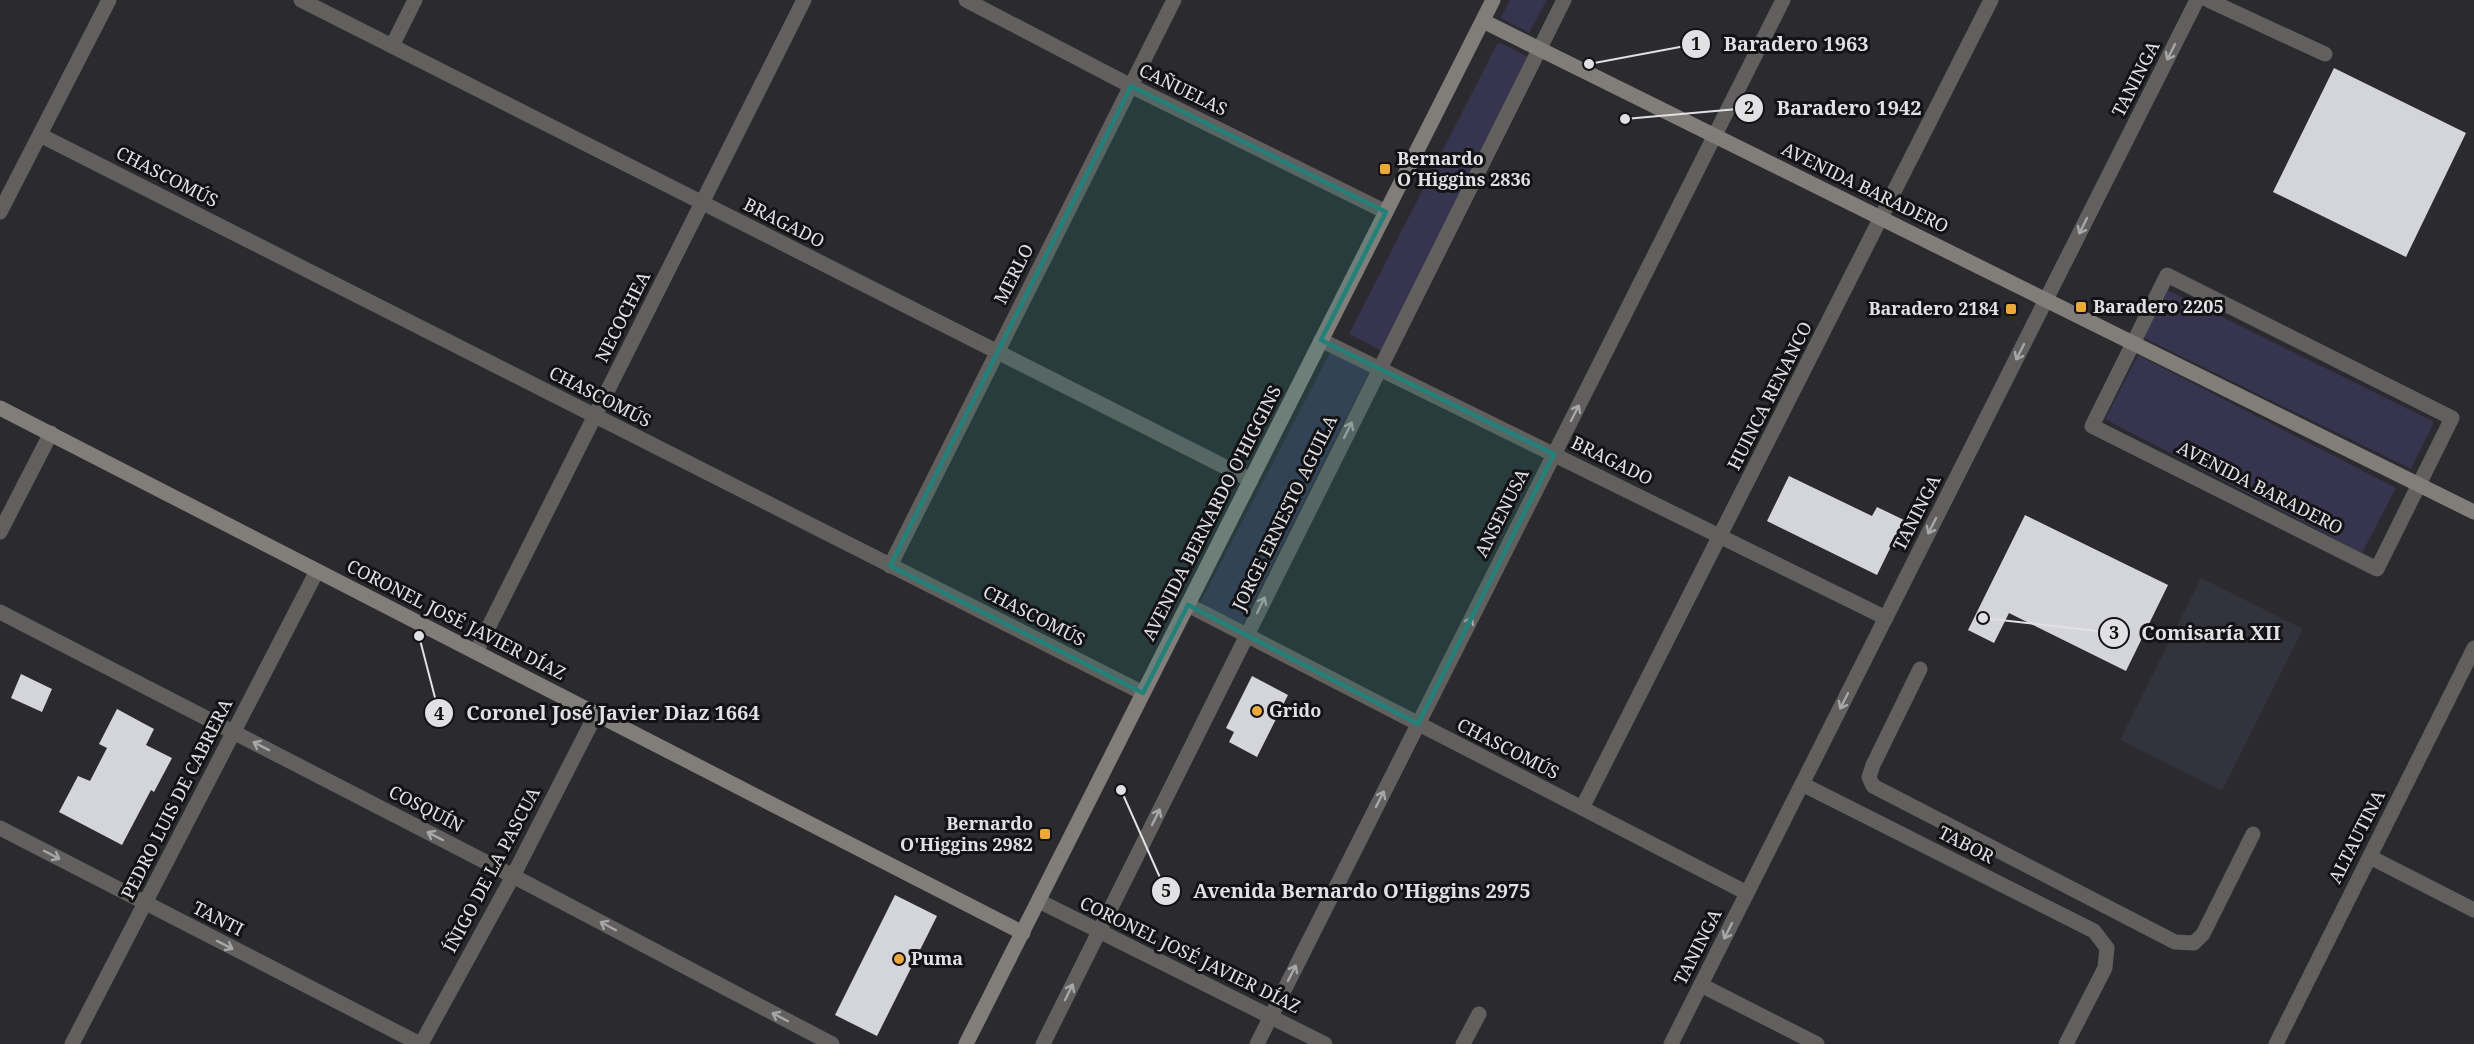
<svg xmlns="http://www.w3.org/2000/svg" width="2474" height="1044" font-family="'Noto Serif',serif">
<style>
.built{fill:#33333d}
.green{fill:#36344e}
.building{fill:#d4d4db}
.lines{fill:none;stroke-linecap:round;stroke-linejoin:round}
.street{stroke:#62605e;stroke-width:15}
.secondary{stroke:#817e7a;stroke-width:15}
.oneway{stroke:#a8a7a8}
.marked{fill:#24817a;fill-opacity:0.2;stroke:#24817a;stroke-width:4.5;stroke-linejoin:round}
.poi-dot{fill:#eda83b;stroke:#131315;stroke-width:2}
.labels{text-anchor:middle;stroke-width:6;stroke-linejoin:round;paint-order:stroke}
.street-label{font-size:18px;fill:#e1e1e4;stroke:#131315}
.poi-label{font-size:18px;font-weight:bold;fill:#e1e1e4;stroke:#131315;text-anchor:start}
.leader{fill:none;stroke:#e1e1e4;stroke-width:2}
.callout-dot{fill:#e1e1e4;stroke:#131315;stroke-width:2}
.mark-label{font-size:18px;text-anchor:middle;font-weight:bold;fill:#111}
.callout-label{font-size:20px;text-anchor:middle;font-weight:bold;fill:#e1e1e4;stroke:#131315;stroke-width:6;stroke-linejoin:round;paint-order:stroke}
</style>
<rect width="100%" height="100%" fill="#2a2a2f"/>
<path class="built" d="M2201,578L2303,629L2222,791L2120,740Z"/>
<g class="green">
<path d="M1510,0H1547L1529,33L1501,18Z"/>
<path d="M1498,42L1532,59L1382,351L1349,334Z"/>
<path d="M2168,290L2434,422L2411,469L2144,338Z"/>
<path d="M1331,351L1370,370L1241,627L1199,605Z"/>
<path d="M2138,355L2396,488L2362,553L2105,419Z"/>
</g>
<g class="building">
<path d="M2334,68L2466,133L2406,257L2273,192Z"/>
<path d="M1789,476L1872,516L1877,507L1904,520L1877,575L1767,521Z"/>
<path d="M2025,515L2168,585L2126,671L2009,613L1994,643L1968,630Z"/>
<path d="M21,674L52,689L42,712L11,698Z"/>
<path d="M1252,676L1288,695L1257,757L1229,742L1234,732L1226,728Z"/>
<path d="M117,709L154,729L146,745L172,758L154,792L151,790L122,845L59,812L78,776L90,781L107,748L99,744Z"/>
<path d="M895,895L937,916L877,1036L835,1015Z"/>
</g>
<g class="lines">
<g class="street">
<path d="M301,0L1251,480"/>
<path d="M966,0L1131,86L1386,212"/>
<path d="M2208,0L2325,54"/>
<path d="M392,46L415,0"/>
<path d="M40,135L1143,693"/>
<path d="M0,212L109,0"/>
<path d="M2167,275L2452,418L2377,569L2092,426Z"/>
<path d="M1321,340L1886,618"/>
<path d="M0,532L51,433"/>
<path d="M890,566L1174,0"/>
<path d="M1188,605L1747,893"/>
<path d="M0,612L513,876L832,1044"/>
<path d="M476,652L804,0"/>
<path d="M1920,669L1873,765L1869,777L1873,786L2175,942L2194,943L2203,934L2253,834"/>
<path d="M1802,784L2094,931L2107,948L2105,968L2066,1044"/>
<path d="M1582,808L1991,0"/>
<path d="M0,828L420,1044"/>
<path d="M2370,857L2474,910"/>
<path d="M1039,901L1325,1044"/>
<path d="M1701,985L1817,1044"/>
<path d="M72,1044L317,571"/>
<path d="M421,1044L513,876L596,714"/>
<path d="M1043,1044L1564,0"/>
<path d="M1257,1044L1783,0"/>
<path d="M1463,1044L1479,1014"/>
<path d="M1671,1044L2197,0"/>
<path d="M2276,1044L2474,648"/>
</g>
<g class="secondary">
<path d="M1483,21L2474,512"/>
<path d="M0,408L1023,933"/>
<path d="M966,1044L1493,0"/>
</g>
</g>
<defs><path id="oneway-shaft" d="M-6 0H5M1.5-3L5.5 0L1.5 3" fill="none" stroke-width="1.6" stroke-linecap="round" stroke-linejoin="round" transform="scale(1.5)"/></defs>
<g class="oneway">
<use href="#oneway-shaft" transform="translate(2171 52) rotate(117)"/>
<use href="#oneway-shaft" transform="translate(2083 226) rotate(117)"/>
<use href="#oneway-shaft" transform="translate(2020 352) rotate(117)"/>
<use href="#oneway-shaft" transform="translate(1575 413) rotate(-63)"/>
<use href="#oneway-shaft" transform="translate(1348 430) rotate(-64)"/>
<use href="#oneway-shaft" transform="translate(1932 526) rotate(117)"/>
<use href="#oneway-shaft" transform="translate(1261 605) rotate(-64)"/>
<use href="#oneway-shaft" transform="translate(1468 625) rotate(-63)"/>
<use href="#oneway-shaft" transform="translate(1844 701) rotate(117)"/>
<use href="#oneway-shaft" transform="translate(261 746) rotate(-153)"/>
<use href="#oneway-shaft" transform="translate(1380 799) rotate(-63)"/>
<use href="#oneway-shaft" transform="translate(1156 817) rotate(-64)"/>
<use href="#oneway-shaft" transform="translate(435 836) rotate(-153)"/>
<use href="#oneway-shaft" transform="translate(52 855) rotate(28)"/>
<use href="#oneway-shaft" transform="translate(608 926) rotate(-152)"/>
<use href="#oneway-shaft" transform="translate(1728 931) rotate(117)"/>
<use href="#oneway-shaft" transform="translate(225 945) rotate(27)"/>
<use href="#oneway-shaft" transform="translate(1292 973) rotate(-63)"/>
<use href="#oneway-shaft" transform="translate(1069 992) rotate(-64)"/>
<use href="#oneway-shaft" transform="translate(780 1017) rotate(-152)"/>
</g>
<path class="marked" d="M1131,86L1386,212L1321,340L1554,454L1418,724L1188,605L1143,693L890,566Z"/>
<g class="poi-dot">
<rect x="1379" y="163" width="12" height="12" rx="3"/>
<rect x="2075" y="301" width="12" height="12" rx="3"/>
<rect x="2005" y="303" width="12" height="12" rx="3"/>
<circle cx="1257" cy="711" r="6"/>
<rect x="1039" y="828" width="12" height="12" rx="3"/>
<circle cx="899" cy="959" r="6"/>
</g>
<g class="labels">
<g class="street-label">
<text transform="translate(2136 79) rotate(-63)" y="6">TANINGA</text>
<text transform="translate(1183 90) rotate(26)" y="6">CAÑUELAS</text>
<text transform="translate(167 177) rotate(27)" y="6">CHASCOMÚS</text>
<text transform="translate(1865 188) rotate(26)" y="6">AVENIDA BARADERO</text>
<text transform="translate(784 223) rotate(27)" y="6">BRAGADO</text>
<text transform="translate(1014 274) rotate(-63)" y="6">MERLO</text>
<text transform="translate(623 317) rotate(-63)" y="6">NECOCHEA</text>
<text transform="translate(1770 396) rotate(-63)" y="6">HUINCA RENANCO</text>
<text transform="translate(600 397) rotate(27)" y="6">CHASCOMÚS</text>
<text transform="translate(1612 461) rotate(26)" y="6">BRAGADO</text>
<text transform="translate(2260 488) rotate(27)" y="6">AVENIDA BARADERO</text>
<text transform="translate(1212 513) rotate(-63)" y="6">AVENIDA BERNARDO O'HIGGINS</text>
<text transform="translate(1285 513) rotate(-64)" y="6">JORGE ERNESTO AGUILA</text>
<text transform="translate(1502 513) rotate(-63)" y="6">ANSENUSA</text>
<text transform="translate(1917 513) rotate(-63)" y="6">TANINGA</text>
<text transform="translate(1034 616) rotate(27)" y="6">CHASCOMÚS</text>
<text transform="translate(456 620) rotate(27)" y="6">CORONEL JOSÉ JAVIER DÍAZ</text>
<text transform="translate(1508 749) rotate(27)" y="6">CHASCOMÚS</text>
<text transform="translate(177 799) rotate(-63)" y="6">PEDRO LUIS DE CABRERA</text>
<text transform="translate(426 809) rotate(27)" y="6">COSQUÍN</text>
<text transform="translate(2357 837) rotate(-63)" y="6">ALTAUTINA</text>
<text transform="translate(1966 845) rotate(27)" y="6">TABOR</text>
<text transform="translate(492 870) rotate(-62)" y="6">ÍÑIGO DE LA PASCUA</text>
<text transform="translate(218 919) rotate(27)" y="6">TANTI</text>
<text transform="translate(1698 947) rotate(-63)" y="6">TANINGA</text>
<text transform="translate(1190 955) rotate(26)" y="6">CORONEL JOSÉ JAVIER DÍAZ</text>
</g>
<g class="poi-label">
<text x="1397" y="165">Bernardo<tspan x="1397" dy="21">O´Higgins 2836</tspan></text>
<text x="2093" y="313">Baradero 2205</text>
<text x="1999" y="315" text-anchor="end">Baradero 2184</text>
<text x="1269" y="717">Grido</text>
<text x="1033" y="830" text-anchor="end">Bernardo<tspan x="1033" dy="21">O'Higgins 2982</tspan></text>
<text x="911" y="965">Puma</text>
</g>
</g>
<path class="leader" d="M1589 64L1696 44M1625 119L1749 108M1983 618L2114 633M419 636L439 713M1121 790L1166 891"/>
<g class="callout-dot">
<circle cx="1589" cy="64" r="6"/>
<circle cx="1625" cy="119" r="6"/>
<circle cx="1983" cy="618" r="6"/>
<circle cx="419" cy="636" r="6"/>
<circle cx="1121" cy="790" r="6"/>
<circle cx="1696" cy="44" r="15"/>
<circle cx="1749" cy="108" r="15"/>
<circle cx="2114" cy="633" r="15"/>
<circle cx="439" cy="713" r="15"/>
<circle cx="1166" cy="891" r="15"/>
</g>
<g class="mark-label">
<text x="1696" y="50">1</text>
<text x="1749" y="114">2</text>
<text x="2114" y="639">3</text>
<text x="439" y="720">4</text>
<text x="1166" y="897">5</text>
</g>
<g class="callout-label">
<text x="1796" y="51">Baradero 1963</text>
<text x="1849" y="115">Baradero 1942</text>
<text x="2211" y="640">Comisaría XII</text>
<text x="613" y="720">Coronel José Javier Diaz 1664</text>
<text x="1362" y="898">Avenida Bernardo O'Higgins 2975</text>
</g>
</svg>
